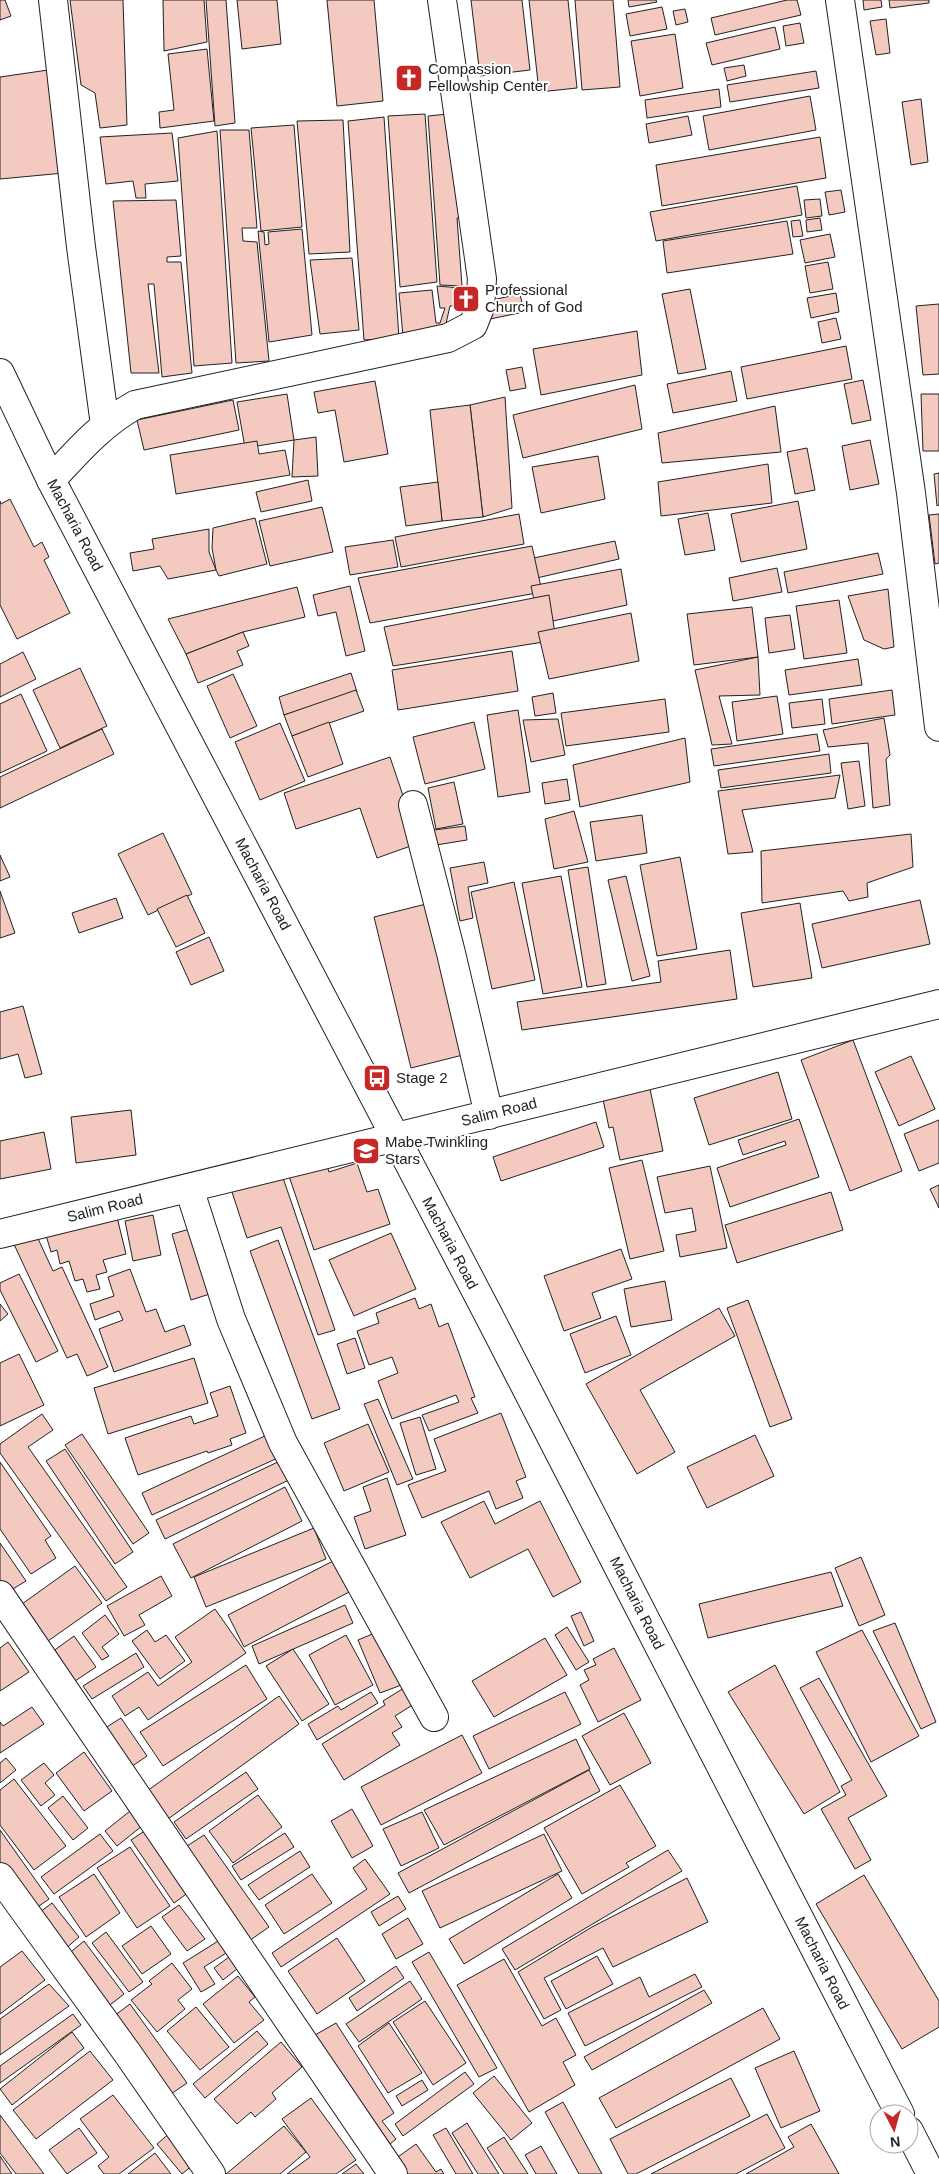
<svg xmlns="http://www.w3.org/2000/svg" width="939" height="2174" font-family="Helvetica,sans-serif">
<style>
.building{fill:#f3c9c0;stroke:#222}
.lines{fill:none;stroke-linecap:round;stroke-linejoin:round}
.minor-casing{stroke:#222;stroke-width:30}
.minor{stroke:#fff;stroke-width:28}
.labels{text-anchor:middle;stroke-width:4;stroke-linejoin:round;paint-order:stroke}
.poi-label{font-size:15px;fill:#222;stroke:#fff;text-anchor:start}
.street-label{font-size:15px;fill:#222;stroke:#fff}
</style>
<rect width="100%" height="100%" fill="#fff"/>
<g class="building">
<path d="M0,0H5L11,16L0,20Z"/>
<path d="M70,0H123L127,125L100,128L95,93L81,85Z"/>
<path d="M163,0H204L207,42L164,51Z"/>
<path d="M206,0H226L235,123L215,126Z"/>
<path d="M237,0H277L281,44L242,49Z"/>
<path d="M327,0H374L383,101L337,106Z"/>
<path d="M471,0H522L530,70L480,76Z"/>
<path d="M529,0H568L577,88L539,92Z"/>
<path d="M575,0H613L620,87L582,90Z"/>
<path d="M628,0H656L657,2L629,7Z"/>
<path d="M787,0H797L801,15L715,35L711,18Z"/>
<path d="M863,0H881L882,7L864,10Z"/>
<path d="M889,0H929V3L890,8Z"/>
<path d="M662,7L667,29L630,36L626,14Z"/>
<path d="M685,9L688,22L676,25L673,11Z"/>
<path d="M886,19L890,53L876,55L870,21Z"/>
<path d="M800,23L804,43L786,46L783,26Z"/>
<path d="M775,27L780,49L712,65L706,43Z"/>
<path d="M675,34L683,88L640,96L631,41Z"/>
<path d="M207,49L214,121L160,128L159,112L174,110L168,54Z"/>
<path d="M744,65L746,76L727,81L724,68Z"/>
<path d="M48,70L64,173L0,179V77Z"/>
<path d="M816,71L819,88L730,102L727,85Z"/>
<path d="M719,89L721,107L647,118L645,100Z"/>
<path d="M810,96L816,130L709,150L703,116Z"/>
<path d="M921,99L928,162L911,165L902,102Z"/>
<path d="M457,113L470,216L457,218L462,286L440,285L428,116Z"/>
<path d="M425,114L437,282L400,287L388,116Z"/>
<path d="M688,116L692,135L649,143L646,124Z"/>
<path d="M384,117L399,338L364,340L348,121Z"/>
<path d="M343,120L350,252L309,254L297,121Z"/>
<path d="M294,125L302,227L261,231L251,128Z"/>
<path d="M220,130H249L257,228H242L243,241L257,242L269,361L236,363Z"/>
<path d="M217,131L232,363L194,366L178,138Z"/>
<path d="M172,133L178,181L145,184L146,198H136L133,181L106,184L100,137Z"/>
<path d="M820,137L826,178L662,206L656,165Z"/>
<path d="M797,186L802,215L656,241L650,212Z"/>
<path d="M841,190L845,212L829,215L825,192Z"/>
<path d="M820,199L822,216L806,218L804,200Z"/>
<path d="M176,200L181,256L167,257V262H181L192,373L162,377L154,284H148L159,373H131L113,201Z"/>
<path d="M820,218L822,230L807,232L806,220Z"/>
<path d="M800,220L803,236L793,237L791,221Z"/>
<path d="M787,221L793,254L667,273L663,241Z"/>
<path d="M302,229L312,335L269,342L258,231L264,232L265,245L269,244L268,232Z"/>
<path d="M830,234L835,257L805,263L800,240Z"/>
<path d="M352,258L359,330L320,334L310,260Z"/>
<path d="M828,262L833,289L810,293L805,266Z"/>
<path d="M437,286L461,288L460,305L450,306L445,328L403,336L399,293L432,290L436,323H440L445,308H440Z"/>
<path d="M690,289L706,369L678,374L662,294Z"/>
<path d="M836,293L839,312L811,318L807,298Z"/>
<path d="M520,294L524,312L490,319L487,301Z"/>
<path d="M939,304V374L923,375L916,306Z"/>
<path d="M836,318L841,339L822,343L818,322Z"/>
<path d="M637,331L642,375L541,395L533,349Z"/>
<path d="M846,346L852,379L747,399L741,367Z"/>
<path d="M522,367L526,388L510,391L506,370Z"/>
<path d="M731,371L737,401L673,413L667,384Z"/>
<path d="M863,380L871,420L852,424L844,384Z"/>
<path d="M375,381L388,454L344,462L335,410L318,413L314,392Z"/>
<path d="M635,385L642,429L523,458L513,415Z"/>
<path d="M287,394L294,440L245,448L237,402Z"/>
<path d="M921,394H939V451H923Z"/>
<path d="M505,397L512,508L483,517L470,405Z"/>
<path d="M233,400L239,430L144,450L137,420Z"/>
<path d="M470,405L483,517L442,521L430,410Z"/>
<path d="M775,406L781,452L662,463L658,433Z"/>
<path d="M316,437L318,476L292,477L294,440Z"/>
<path d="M870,440L879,484L850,490L842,446Z"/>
<path d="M257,441L259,454L285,450L290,475L176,494L170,455Z"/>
<path d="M807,448L815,490L795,494L787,452Z"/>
<path d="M598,456L605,499L541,513L532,467Z"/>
<path d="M768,464L772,503L661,516L658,482Z"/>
<path d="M939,473V505L937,506L934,474Z"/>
<path d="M308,480L312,501L261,512L256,492Z"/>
<path d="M438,482L442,521L406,526L400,487Z"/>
<path d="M10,499L34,547L42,542L49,557L44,560L70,613L17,639L0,605V501L1,504Z"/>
<path d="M798,501L807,549L741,562L731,514Z"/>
<path d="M322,507L333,552L270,566L259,521Z"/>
<path d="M708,513L715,550L685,555L678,519Z"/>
<path d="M519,514L524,544L401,567L395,537Z"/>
<path d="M939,514V563L935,564L929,515Z"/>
<path d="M255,518L267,564L219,576L216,570L212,548L213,528Z"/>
<path d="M209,529V552L216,570L168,579L160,566L133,571L130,553L154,549L152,539Z"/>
<path d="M393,540L398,567L350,575L345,547Z"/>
<path d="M615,541L619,559L528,580L524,560Z"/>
<path d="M532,546L542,592L370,623L358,578Z"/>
<path d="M878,553L883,574L788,593L784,572Z"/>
<path d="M777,568L782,592L733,601L729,578Z"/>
<path d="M621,569L627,605L539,624L531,586Z"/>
<path d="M350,586L365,651L346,656L336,612L318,616L313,595Z"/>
<path d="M297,587L305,617L243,632L186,654L168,619Z"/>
<path d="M888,589L894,647L884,649L864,640L848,596Z"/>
<path d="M549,595L556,640L393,666L384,627Z"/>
<path d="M839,600L847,653L804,659L796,606Z"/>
<path d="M752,607L758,657L694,665L687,614Z"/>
<path d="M631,613L639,661L549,679L538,632Z"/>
<path d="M790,615L795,649L769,653L765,618Z"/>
<path d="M243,632L249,646L237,651L243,665L198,683L186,654Z"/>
<path d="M512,651L518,691L398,710L392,670Z"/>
<path d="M23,652L36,679L0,697V664Z"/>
<path d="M758,657L760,695L719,696L732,744L712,745L695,670Z"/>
<path d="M858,659L862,685L789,695L785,670Z"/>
<path d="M80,668L107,726L60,748L33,690Z"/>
<path d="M351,673L357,692L284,715L279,697Z"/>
<path d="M233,674L257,726L230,738L207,686Z"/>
<path d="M356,690L364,711L292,736L284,715Z"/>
<path d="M892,690L895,715L832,724L829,699Z"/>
<path d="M553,693L556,713L535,716L532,697Z"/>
<path d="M21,694L47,751L0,773V704Z"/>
<path d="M777,696L783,734L737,741L732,702Z"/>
<path d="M665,699L669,732L566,746L561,713Z"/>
<path d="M822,699L825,724L792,728L789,703Z"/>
<path d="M518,710L530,792L498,797L487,715Z"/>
<path d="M884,718L890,755L886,759L890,805L873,808L868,743L828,747L823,730Z"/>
<path d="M558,719L565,755L531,762L523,720Z"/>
<path d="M329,722L343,764L308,777L292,736Z"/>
<path d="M474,722L485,769L425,784L413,737Z"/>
<path d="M280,723L305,781L260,800L235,742Z"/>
<path d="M102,729L114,754L0,808V777Z"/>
<path d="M817,734L820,751L714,766L711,749Z"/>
<path d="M685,738L690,782L580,807L573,765Z"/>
<path d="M829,754L831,773L721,788L718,770Z"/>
<path d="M390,757L419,843L377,858L360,808L296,829L284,793Z"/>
<path d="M859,761L865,806L848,809L841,763Z"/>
<path d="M840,775L835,798L742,810L753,852L728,854L718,791Z"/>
<path d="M567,779L570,800L545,804L542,783Z"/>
<path d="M454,782L463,824L436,829L428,788Z"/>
<path d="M574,811L588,862L554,869L545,819Z"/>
<path d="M642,815L647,853L596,861L590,822Z"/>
<path d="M465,826L467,840L436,845L434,830Z"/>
<path d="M163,833L192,894L148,915L118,854Z"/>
<path d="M911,834L913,867L867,883L868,897L849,901L843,891L762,903L761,851Z"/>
<path d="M0,855L10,877L0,881Z"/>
<path d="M680,857L697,949L657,956L640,865Z"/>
<path d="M484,862L488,883L468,887L473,918L460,921L450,868Z"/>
<path d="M588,867L606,984L587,987L568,870Z"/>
<path d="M561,876L582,987L543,994L522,883Z"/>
<path d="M626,876L650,976L632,981L608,880Z"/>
<path d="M514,882L535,980L492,989L471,892Z"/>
<path d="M0,891L15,933L0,938Z"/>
<path d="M187,895L205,933L176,947L157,909Z"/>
<path d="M116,898L123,918L79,933L72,913Z"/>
<path d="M920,900L930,944L822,968L812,924Z"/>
<path d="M800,903L812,978L753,987L741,913Z"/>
<path d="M426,904L463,1055L411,1068L374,917Z"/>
<path d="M209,937L224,971L191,985L176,952Z"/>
<path d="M730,950L737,999L522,1030L517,1002L661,982L658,961Z"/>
<path d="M23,1006L42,1074L25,1078L18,1054L0,1059V1012Z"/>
<path d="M853,1040L902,1171L850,1191L801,1060Z"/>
<path d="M911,1056L935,1109L899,1126L875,1072Z"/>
<path d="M778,1072L792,1119L709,1145L694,1098Z"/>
<path d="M650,1089L663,1151L620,1160L613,1127L609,1128L603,1099Z"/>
<path d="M131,1110L136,1155L76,1163L71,1117Z"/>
<path d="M799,1119L819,1177L730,1207L717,1168L786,1145L785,1141L743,1155L738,1140Z"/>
<path d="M939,1120V1163L919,1171L904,1134Z"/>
<path d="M596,1122L604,1147L501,1181L493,1157Z"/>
<path d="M44,1132L51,1169L0,1179V1141Z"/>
<path d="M325,1159L329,1172L357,1163L367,1192L378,1189L390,1224L314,1250L288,1173Z"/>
<path d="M642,1160L664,1251L630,1259L609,1168Z"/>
<path d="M710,1166L727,1248L680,1257L676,1235L696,1231L692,1208L665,1213L657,1177Z"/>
<path d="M281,1172L335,1330L318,1335L281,1227L247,1238L231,1189Z"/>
<path d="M939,1185V1208L930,1189Z"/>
<path d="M831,1192L843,1230L737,1263L725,1225Z"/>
<path d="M116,1213L126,1254L103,1260L107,1272L96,1275L100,1289L87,1292L83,1279L75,1281L69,1261L60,1264L57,1250L51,1252L45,1232Z"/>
<path d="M153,1215L161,1255L133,1261L125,1221Z"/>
<path d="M197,1227L216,1292L191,1300L172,1234Z"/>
<path d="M34,1230L53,1271L62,1267L108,1367L87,1376L77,1354L67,1358L12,1240Z"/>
<path d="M391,1233L416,1289L354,1316L329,1260Z"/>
<path d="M278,1240L340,1409L312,1419L250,1251Z"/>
<path d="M621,1249L632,1279L592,1293L601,1318L564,1331L544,1276Z"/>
<path d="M130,1269L146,1312L156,1309L165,1332L184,1325L191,1345L114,1372L99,1329L123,1320L119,1311L95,1320L90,1304L114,1296L108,1277Z"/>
<path d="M19,1274L58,1351L36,1362L0,1290V1283Z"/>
<path d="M665,1281L672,1320L631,1327L624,1289Z"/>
<path d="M415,1298L419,1309L431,1304L439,1327L448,1323L475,1397L471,1398L478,1413L429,1431L422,1415L459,1402L456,1395L392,1419L378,1381L398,1373L392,1357L369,1365L357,1331L379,1323L376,1313Z"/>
<path d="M748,1300L792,1419L770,1427L727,1308Z"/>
<path d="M0,1304L8,1314L0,1321Z"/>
<path d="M719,1308L735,1336L640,1390L675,1452L637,1474L586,1384Z"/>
<path d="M616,1316L631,1355L585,1373L570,1334Z"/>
<path d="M355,1338L365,1368L347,1374L337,1344Z"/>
<path d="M19,1354L44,1405L0,1426V1363Z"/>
<path d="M194,1358L208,1403L108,1434L94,1388Z"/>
<path d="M230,1386L246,1433L230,1439L232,1445L208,1453L207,1451L138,1475L125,1438L191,1416L194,1424L218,1416L210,1393Z"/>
<path d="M378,1399L413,1479L397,1485L364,1404Z"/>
<path d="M501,1413L526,1477L516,1481L523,1498L496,1509L489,1491L422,1518L408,1485L446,1471L434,1439Z"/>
<path d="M42,1414L53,1430L28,1447L127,1587L106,1601L0,1453V1444Z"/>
<path d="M420,1417L436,1469L416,1475L400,1423Z"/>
<path d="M368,1424L389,1472L344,1491L324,1443Z"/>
<path d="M82,1434L149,1533L133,1544L65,1445Z"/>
<path d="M269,1434L280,1457L152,1515L142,1493Z"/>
<path d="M755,1435L774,1476L707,1508L687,1467Z"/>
<path d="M65,1449L133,1552L115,1564L46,1461Z"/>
<path d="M282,1460L291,1479L165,1539L156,1520Z"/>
<path d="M0,1462L51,1536L45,1540L56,1558L31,1574L0,1529Z"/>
<path d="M387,1478L406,1535L365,1549L354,1517L371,1511L363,1487Z"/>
<path d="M285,1487L302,1521L191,1578L173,1544Z"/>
<path d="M484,1501L495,1524L540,1501L581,1582L553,1597L528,1549L470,1578L441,1522Z"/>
<path d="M314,1528L326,1559L206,1607L194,1577Z"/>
<path d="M0,1543L26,1581L8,1592L0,1581Z"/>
<path d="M861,1557L885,1615L859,1626L835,1568Z"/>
<path d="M335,1560L351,1591L244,1647L228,1615Z"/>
<path d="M75,1566L102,1603L48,1641L22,1604Z"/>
<path d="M831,1572L843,1606L708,1638L699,1604Z"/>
<path d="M161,1576L172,1596L139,1615L145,1625L124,1636L107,1606Z"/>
<path d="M345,1605L353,1623L259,1664L252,1646Z"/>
<path d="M215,1609L246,1653L148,1720L139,1707L125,1716L112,1696L148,1672L158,1686L192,1662L175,1637Z"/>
<path d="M581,1612L594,1641L584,1646L571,1616Z"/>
<path d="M105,1615L119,1634L102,1647L109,1656L102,1660L82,1633Z"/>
<path d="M895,1623L936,1722L921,1729L873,1631Z"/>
<path d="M567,1627L589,1662L576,1670L555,1635Z"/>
<path d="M147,1630L155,1642L166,1635L185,1661L160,1679L132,1641Z"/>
<path d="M382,1630L404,1684L380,1693L358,1640Z"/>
<path d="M862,1630L919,1736L871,1762L816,1652Z"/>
<path d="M346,1635L373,1685L335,1705L309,1655Z"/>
<path d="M74,1636L96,1667L72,1683L52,1652Z"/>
<path d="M545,1638L567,1675L494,1717L472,1681Z"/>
<path d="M8,1642L29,1672L0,1691V1648Z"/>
<path d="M614,1648L641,1700L598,1722L580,1685L589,1680L584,1670L596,1665L593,1659Z"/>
<path d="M293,1649L329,1704L302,1721L266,1666Z"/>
<path d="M136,1653L144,1667L92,1699L83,1686Z"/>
<path d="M246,1665L267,1699L163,1766L140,1732Z"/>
<path d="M775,1665L840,1792L804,1814L728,1692Z"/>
<path d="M819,1678L887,1796L848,1818L871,1860L855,1869L821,1809L846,1795L841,1786L852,1780L800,1688Z"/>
<path d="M412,1683L422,1699L395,1716L402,1727L392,1733L400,1745L344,1780L322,1744L385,1705L383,1701Z"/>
<path d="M371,1692L378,1703L317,1740L308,1724L338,1706L341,1710Z"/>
<path d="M565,1692L581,1724L489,1769L473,1736Z"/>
<path d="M279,1696L299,1724L168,1819L147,1791Z"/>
<path d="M32,1707L44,1724L0,1753V1722L3,1726Z"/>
<path d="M624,1713L651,1763L610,1785L582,1736Z"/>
<path d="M121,1718L147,1756L128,1769L102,1730Z"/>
<path d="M462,1735L482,1773L381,1825L361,1787Z"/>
<path d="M576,1739L590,1769L444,1845L424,1810Z"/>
<path d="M84,1752L112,1791L84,1811L56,1773Z"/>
<path d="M6,1758L16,1770L0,1783V1763Z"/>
<path d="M44,1763L54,1775L45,1783L55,1795L41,1806L21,1780Z"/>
<path d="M589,1770L600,1791L409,1893L398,1873Z"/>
<path d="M246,1772L258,1789L186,1839L174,1822Z"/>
<path d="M14,1779L66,1846L34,1870L0,1825V1790Z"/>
<path d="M620,1785L656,1846L626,1863L629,1867L582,1894L544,1828Z"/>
<path d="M258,1795L282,1827L233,1863L209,1831Z"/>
<path d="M63,1796L88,1828L73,1840L48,1808Z"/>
<path d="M352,1809L373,1846L352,1858L331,1821Z"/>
<path d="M130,1811L142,1826L117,1846L105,1831Z"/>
<path d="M422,1812L439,1848L401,1866L383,1829Z"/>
<path d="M0,1830L49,1899L32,1911L0,1866Z"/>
<path d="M146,1830L189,1892L174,1903L131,1840Z"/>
<path d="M285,1833L294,1847L241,1880L232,1866Z"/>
<path d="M100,1834L113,1851L54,1894L41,1877Z"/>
<path d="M544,1834L562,1871L440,1928L422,1891Z"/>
<path d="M204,1835L269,1927L249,1941L184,1848Z"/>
<path d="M130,1847L170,1906L137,1928L97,1868Z"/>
<path d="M668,1850L682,1871L515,1970L502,1949Z"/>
<path d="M300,1851L310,1867L259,1900L248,1885Z"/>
<path d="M365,1859L390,1894L281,1967L272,1953L367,1889L353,1868Z"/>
<path d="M94,1874L120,1913L86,1937L59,1897Z"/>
<path d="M312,1874L332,1903L284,1934L265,1905Z"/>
<path d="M558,1874L572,1898L464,1964L449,1939Z"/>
<path d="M864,1875L939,2001V2027L902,2049L816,1904Z"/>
<path d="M687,1878L708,1922L613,1967L603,1948L544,1978L561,2010L544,2019L518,1972L592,1927Z"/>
<path d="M398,1896L406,1909L379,1926L371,1912Z"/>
<path d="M52,1903L79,1937L64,1950L36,1915Z"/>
<path d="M179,1905L205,1939L187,1951L162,1917Z"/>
<path d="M408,1918L423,1944L396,1959L382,1934Z"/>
<path d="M151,1926L171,1954L142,1974L122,1946Z"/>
<path d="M106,1932L143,1982L129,1992L92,1943Z"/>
<path d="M223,1938L231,1950L204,1967L215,1984L201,1992L183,1963Z"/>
<path d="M337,1938L365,1981L317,2014L288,1971Z"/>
<path d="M84,1941L124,1994L106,2008L66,1956Z"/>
<path d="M22,1951L45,1980L0,2014V1967Z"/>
<path d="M429,1952L497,2068L479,2077L412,1962Z"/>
<path d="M597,1956L613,1984L566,2009L551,1981Z"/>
<path d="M229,1957L237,1969L223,1980L214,1968Z"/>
<path d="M504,1959L542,2026L556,2018L576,2055L563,2062L575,2085L529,2112L457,1985Z"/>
<path d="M172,1963L192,1989L178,2000L185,2009L157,2032L131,2000L152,1984L149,1981Z"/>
<path d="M396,1966L404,1978L357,2011L349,1998Z"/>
<path d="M695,1974L702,1987L585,2046L568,2013L640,1977L649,1997Z"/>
<path d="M238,1976L255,1997L249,2002L264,2020L234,2043L203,2004Z"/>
<path d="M410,1981L422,1999L359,2042L346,2024Z"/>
<path d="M49,1984L69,2006L0,2055V2019Z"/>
<path d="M704,1990L712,2003L592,2070L584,2057Z"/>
<path d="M425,2001L466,2063L433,2085L393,2022Z"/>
<path d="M130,2004L187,2083L171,2094L114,2016Z"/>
<path d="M196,2007L229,2047L200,2070L167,2031Z"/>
<path d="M763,2008L780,2039L616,2128L599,2098Z"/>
<path d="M73,2014L81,2025L0,2083V2066Z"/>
<path d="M336,2023L394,2113L382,2121L396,2139L390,2144L315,2035Z"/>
<path d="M389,2023L422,2073L388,2093L358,2046Z"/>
<path d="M257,2031L268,2044L205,2098L193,2084Z"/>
<path d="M72,2032L84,2048L12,2105L0,2089Z"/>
<path d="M281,2042L302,2067L272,2093L276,2099L255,2117L251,2112L237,2124L214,2099Z"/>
<path d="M90,2051L113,2080L36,2139L13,2110Z"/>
<path d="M794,2051L820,2111L781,2128L755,2068Z"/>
<path d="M465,2072L474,2084L403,2136L395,2124Z"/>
<path d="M494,2076L532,2123L511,2140L473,2093Z"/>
<path d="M731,2078L750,2116L636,2174H628L610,2139Z"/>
<path d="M422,2080L428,2090L402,2106L396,2096Z"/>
<path d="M113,2095L154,2148L119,2174H104L98,2166L109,2157L80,2119Z"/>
<path d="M311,2098L356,2160L336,2174H287L310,2157L282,2119Z"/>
<path d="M563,2102L602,2174H579L545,2112Z"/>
<path d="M767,2114L785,2148L736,2174H651Z"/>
<path d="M0,2115L44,2174H16L0,2153Z"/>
<path d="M467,2123L499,2174H478L452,2133Z"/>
<path d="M811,2124L839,2174H746L794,2147L788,2137Z"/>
<path d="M284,2126L306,2152L280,2174H226Z"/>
<path d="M79,2128L97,2153L67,2174L49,2150Z"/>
<path d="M446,2128L473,2174H456L433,2135Z"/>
<path d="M171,2132L194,2164L182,2174L157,2144Z"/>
<path d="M504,2137L528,2174H504L487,2148Z"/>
<path d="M416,2144L436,2172L441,2169L444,2174H406L395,2159Z"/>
<path d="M541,2146L557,2174H536L525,2155Z"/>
<path d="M155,2153L171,2174H128Z"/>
<path d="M0,2156L12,2174H0Z"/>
<path d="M356,2164L364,2174H342Z"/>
</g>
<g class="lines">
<g class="minor-casing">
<g id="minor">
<path d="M53,0L81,247L105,425"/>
<path d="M840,0L911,493L939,727"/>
<path d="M0,373L51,480L487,1312L900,2114"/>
<path d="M51,480C78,451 100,425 135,405L448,338L473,325L480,307L482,279L442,0"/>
<path d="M413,805L451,953L489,1115"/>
<path d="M189,1188L231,1319L283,1443L434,1717"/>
<path d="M0,1234L939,1004"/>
<path d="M0,1595L393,2174"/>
<path d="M0,1877L128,2054L211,2174"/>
<path d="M909,2131L931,2174"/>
</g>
</g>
<use href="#minor" class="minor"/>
</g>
<defs>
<g id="church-square" transform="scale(1.4375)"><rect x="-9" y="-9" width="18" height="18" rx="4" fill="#c62828" stroke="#fff"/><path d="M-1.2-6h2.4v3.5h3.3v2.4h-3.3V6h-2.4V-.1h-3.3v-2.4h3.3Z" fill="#fff"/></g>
<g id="bus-square" transform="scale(1.4375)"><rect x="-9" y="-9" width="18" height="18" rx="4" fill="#c62828" stroke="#fff"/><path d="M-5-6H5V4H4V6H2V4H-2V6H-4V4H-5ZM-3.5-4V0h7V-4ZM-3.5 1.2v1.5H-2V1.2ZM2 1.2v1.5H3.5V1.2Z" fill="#fff"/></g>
<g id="school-square" transform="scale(1.4375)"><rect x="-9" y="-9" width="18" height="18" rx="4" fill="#c62828" stroke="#fff"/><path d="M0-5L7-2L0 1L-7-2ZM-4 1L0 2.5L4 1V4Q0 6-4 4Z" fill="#fff"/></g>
</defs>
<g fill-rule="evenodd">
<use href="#church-square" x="409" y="78"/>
<use href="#church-square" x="466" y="299"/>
<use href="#bus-square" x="377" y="1078"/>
<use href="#school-square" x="366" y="1151"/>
</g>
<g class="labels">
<g class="poi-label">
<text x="428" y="74">Compassion<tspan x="428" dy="17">Fellowship Center</tspan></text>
<text x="485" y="295">Professional<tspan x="485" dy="17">Church of God</tspan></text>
<text x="396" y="1083">Stage 2</text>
<text x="385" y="1147">Mabe Twinkling<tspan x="385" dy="17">Stars</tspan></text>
</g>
<g class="street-label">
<text transform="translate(75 525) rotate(62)" y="5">Macharia Road</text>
<text transform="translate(263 884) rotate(62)" y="5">Macharia Road</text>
<text transform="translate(499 1112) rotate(-14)" y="5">Salim Road</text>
<text transform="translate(105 1208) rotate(-14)" y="5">Salim Road</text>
<text transform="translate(450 1243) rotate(62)" y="5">Macharia Road</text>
<text transform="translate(637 1603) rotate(63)" y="5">Macharia Road</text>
<text transform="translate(822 1963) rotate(63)" y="5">Macharia Road</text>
</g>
</g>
<g transform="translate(894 2129) rotate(174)"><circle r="24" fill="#ffffff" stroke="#a7a7a7"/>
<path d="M0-4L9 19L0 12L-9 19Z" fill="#c62828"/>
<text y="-8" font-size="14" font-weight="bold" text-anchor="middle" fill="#222222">N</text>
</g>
</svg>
